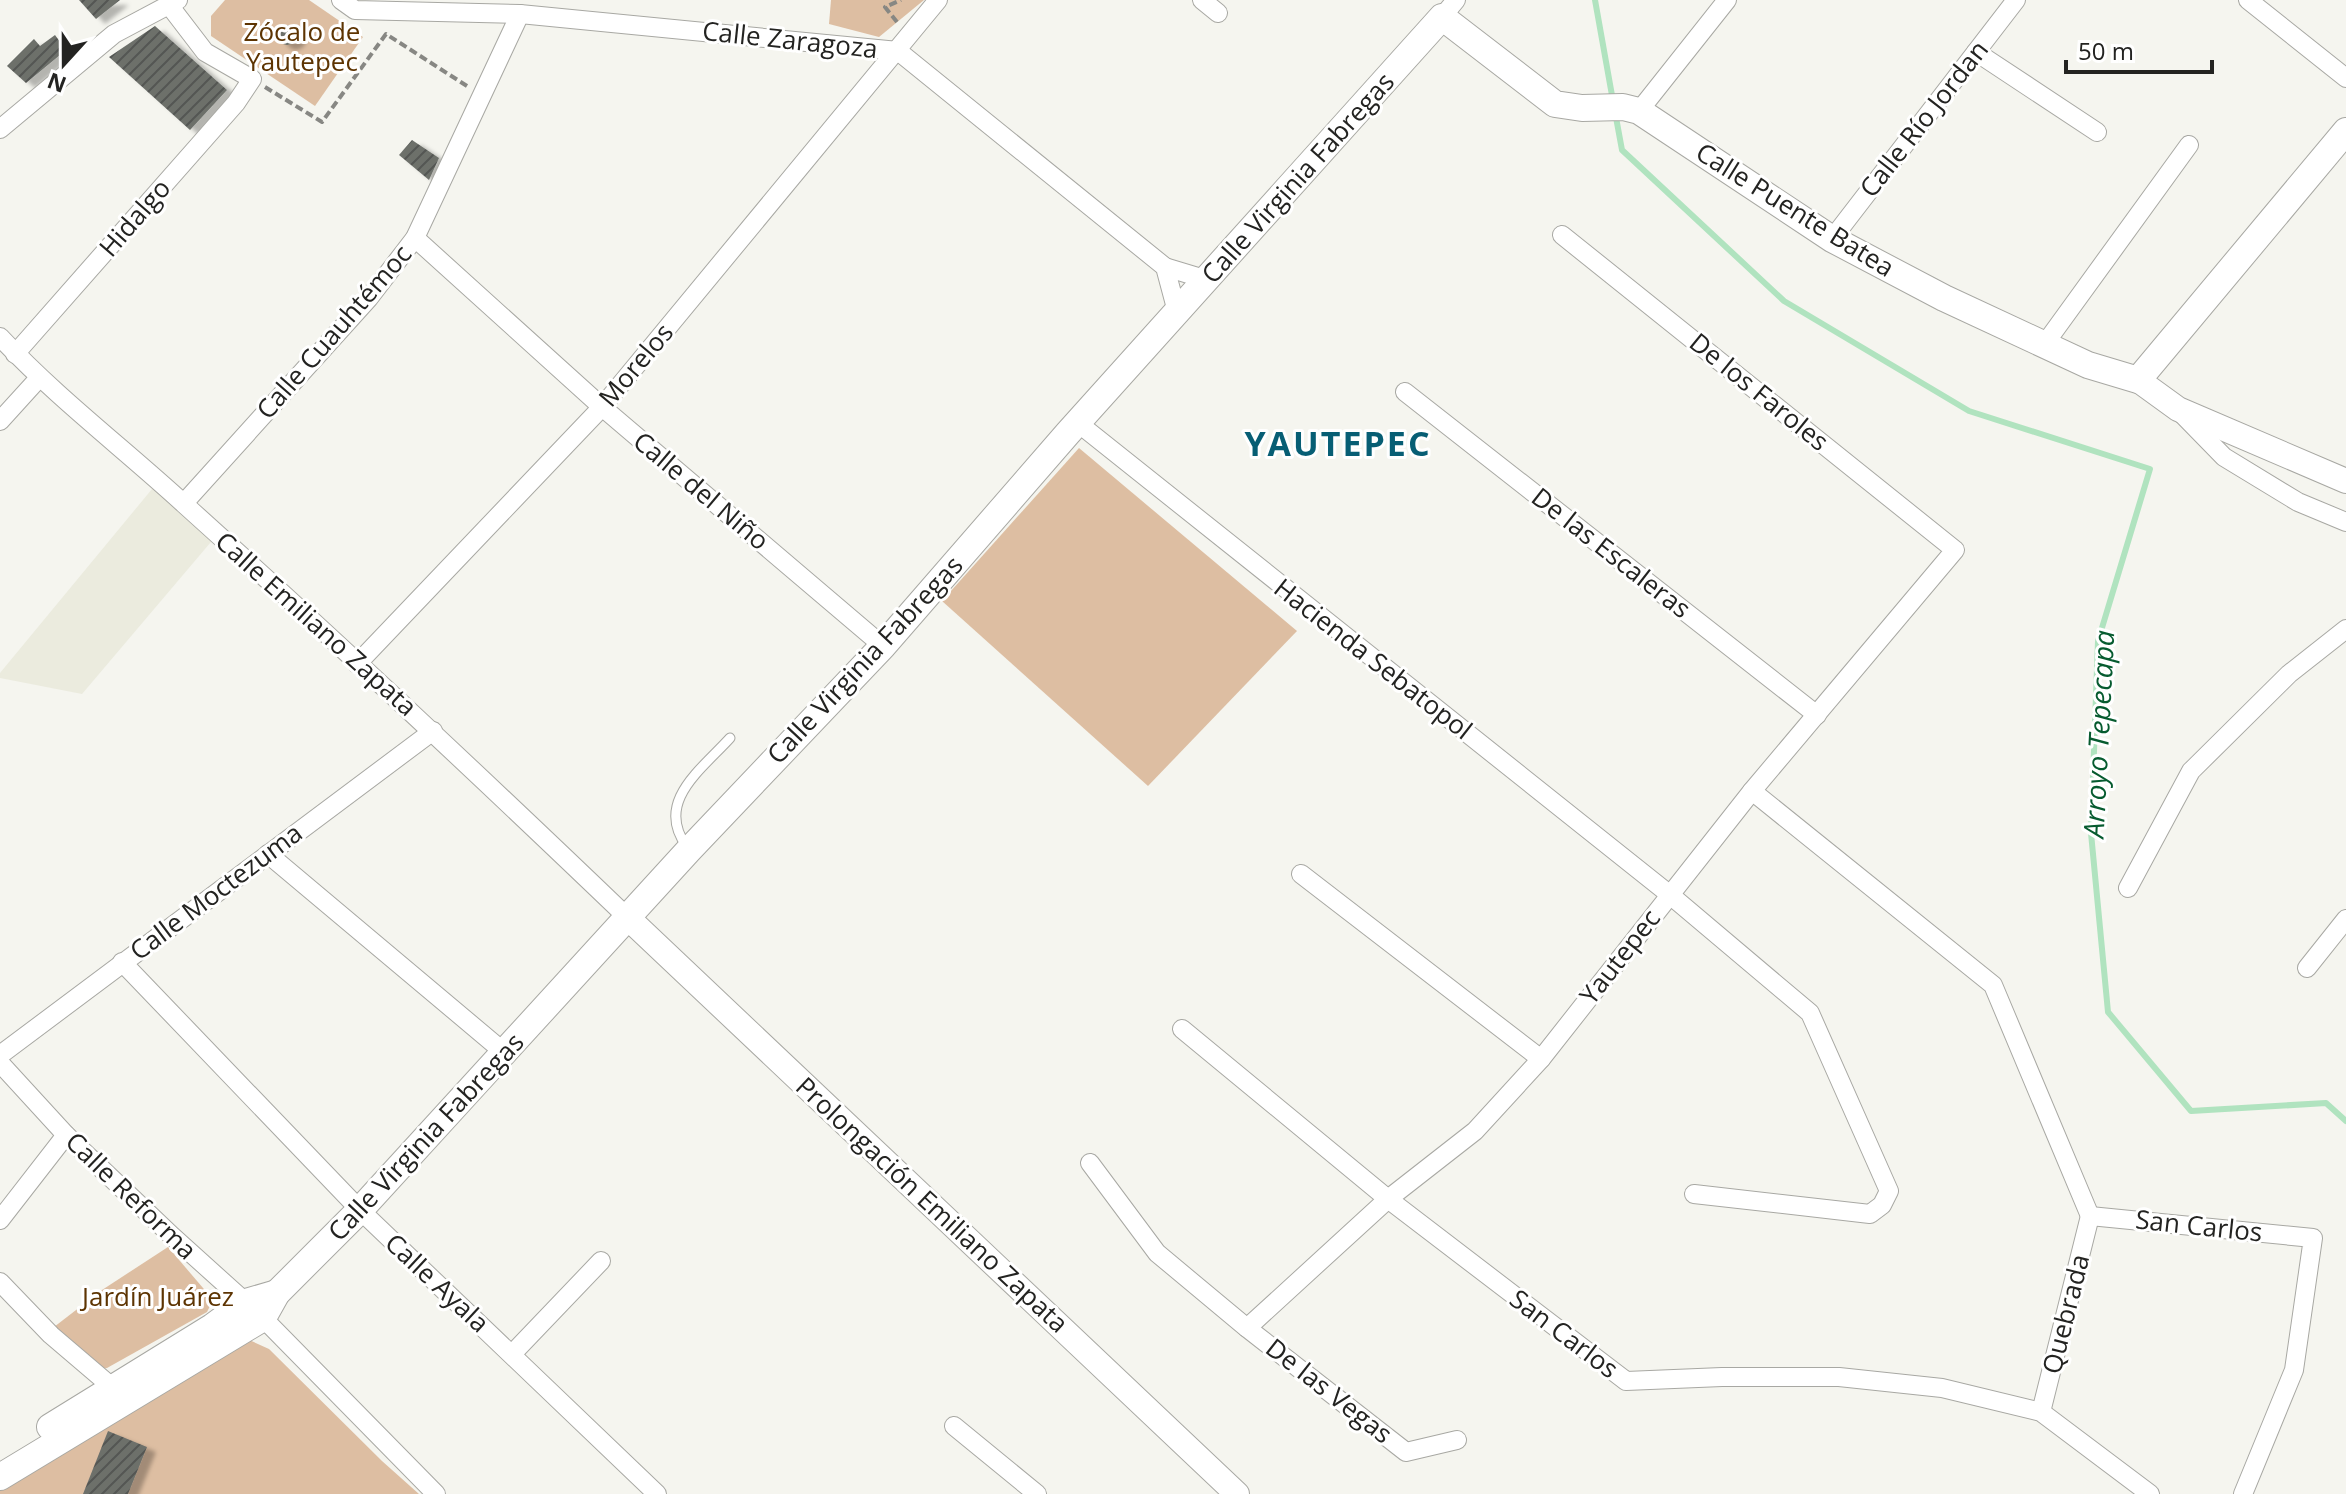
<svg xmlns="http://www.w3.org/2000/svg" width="2346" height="1494" font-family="'Open Sans',sans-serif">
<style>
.built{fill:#ebebde}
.park{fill:#ddbea2}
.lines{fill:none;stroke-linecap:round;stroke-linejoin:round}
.stream{stroke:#b0e3bf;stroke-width:6}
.building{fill:url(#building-hatch);filter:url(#shadow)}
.service-casing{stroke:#a8a8a3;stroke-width:11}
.minor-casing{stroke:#a8a8a3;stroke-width:20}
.tertiary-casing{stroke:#a8a8a3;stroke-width:26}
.secondary-casing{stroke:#a8a8a3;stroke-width:28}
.path{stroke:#878783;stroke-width:4;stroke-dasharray:8 4;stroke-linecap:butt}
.service{stroke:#fff;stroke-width:9}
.minor{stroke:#fff;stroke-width:18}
.tertiary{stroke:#fff;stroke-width:24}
.secondary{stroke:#fff;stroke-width:26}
.labels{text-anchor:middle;stroke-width:6;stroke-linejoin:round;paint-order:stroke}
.park-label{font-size:26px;fill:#5d3402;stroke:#fff}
.street-label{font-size:26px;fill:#232321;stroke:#fff}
.water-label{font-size:28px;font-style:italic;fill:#065b2f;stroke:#fff}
.district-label{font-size:34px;font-weight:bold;letter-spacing:2px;fill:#075e74;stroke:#fff}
</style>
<defs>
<pattern id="building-hatch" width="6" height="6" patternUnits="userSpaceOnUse" patternTransform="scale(2)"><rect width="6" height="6" fill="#6d706b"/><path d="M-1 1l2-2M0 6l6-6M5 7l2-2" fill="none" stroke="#545653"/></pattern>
<filter id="shadow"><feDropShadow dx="9" dy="5" stdDeviation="2" flood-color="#0004"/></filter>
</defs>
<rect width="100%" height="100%" fill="#f5f5ef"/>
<path class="built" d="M157,483L216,536L82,694L0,678V673Z"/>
<g class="park">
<path d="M225,0H309L363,37L315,106L211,36V16Z"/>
<path d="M831,0H924L879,37L829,24Z"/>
<path d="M1079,448L1297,631L1148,786L942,601Z"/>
<path d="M168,1247L209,1295L210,1306L207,1312L107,1368L101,1369L54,1327L102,1290Z"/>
<path d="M247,1339L269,1349L382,1461L419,1494H0V1477Z"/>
</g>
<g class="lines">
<g class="stream">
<path d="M1595,0L1613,101"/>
<path d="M1615,112L1622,150L1784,301L1969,411L2150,469L2098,641L2091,833L2108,1012L2191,1111L2326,1103L2346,1121"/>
</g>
</g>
<g class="building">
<path d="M79,0H120L96,19Z"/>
<circle cx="287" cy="35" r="10"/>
<path d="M155,26L227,90L190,130L109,57Z"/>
<path d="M55,35L66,50L26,83L7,66L34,39L40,46Z"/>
<path d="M412,140L439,158L429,180L399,155Z"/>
<path d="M108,1431L147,1447L128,1494H83Z"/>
</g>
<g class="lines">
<g class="service-casing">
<path id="service" d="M687,847C654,802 701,770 730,738"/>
</g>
<g class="minor-casing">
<g id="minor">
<path d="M341,0L355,10L520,14L898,51L1165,267L1177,312"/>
<path d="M1202,0L1218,13"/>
<path d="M2248,0L2346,78"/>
<path d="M1442,17L1456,0"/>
<path d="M1976,52L2097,132"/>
<path d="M1639,111L1727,0"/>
<path d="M0,129L114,34L178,0"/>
<path d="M415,238L602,407L883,646"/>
<path d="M1832,239L2016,0"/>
<path d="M1165,267L1208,280"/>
<path d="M0,337C57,398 123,448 184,504C334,639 481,777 627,917"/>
<path d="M2044,345L2189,145"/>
<path d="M15,354L236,103L252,79L205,52L169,5"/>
<path d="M1405,392L1817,715"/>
<path d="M2183,415L2224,457L2298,502L2346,522"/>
<path d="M0,421L39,378"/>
<path d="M1078,423L1669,894L1810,1013L1889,1191L1882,1205L1870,1214L1694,1194"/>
<path d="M184,503L369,298L415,238L520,14"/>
<path d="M357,664L602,407L938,0"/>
<path d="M1752,791L1993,985L2090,1216"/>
<path d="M268,854L505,1053"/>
<path d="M1301,874L1541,1059"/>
<path d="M2128,888L2191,771L2289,674L2346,629"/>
<path d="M122,962L360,1210L657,1494"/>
<path d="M2307,968L2346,919"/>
<path d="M1182,1029L1388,1199L1626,1381L1722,1377H1839L1942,1388L2041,1412L2150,1494"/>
<path d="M0,1055L433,731"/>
<path d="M0,1063L66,1135L172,1236L263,1318L436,1494"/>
<path d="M1090,1163L1157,1253L1247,1328L1406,1452L1457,1440"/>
<path d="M2090,1216L2313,1238L2294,1370L2243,1494"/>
<path d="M0,1220L66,1135"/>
<path d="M0,1282L51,1335L112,1387"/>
<path d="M1247,1328L1388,1199L1475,1131L1541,1059L1752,791L1955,550L1562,235"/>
<path d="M512,1354L601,1261"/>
<path d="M2041,1412L2090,1216"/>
<path d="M954,1426L1037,1494"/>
</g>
</g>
<g class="tertiary-casing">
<g id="tertiary">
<path d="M2138,380L2178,409L2346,481"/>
<path d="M627,917L1237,1494"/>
</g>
</g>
<g class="secondary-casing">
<g id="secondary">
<path d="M50,1427L212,1327L246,1302L277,1293"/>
<path d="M0,1477L263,1318L277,1293L360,1210L689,850L883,646L1068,433L1442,17L1555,104L1582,108L1623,107L1639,111L1832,239L1944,298L2088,365L2138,380L2346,131"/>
</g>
</g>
<g class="path">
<path d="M897,22L885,7L901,0"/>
<path d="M265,87L322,122L386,34L467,86"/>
</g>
<use href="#service" class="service"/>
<use href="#minor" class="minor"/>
<use href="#tertiary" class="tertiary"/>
<use href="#secondary" class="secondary"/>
</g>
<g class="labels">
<g class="park-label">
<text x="302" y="41">Zócalo de<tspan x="302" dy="30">Yautepec</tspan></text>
<text x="158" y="1306">Jardín Juárez</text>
</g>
<g class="street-label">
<text transform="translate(790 40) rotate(6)" y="9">Calle Zaragoza</text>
<text transform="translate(1924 119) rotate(-52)" y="9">Calle Río Jordan</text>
<text transform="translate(1298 178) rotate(-48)" y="9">Calle Virginia Fabregas</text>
<text transform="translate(1795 210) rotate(32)" y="9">Calle Puente Batea</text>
<text transform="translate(135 218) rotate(-49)" y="9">Hidalgo</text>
<text transform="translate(334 332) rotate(-49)" y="9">Calle Cuauhtémoc</text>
<text transform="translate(636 365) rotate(-50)" y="9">Morelos</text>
<text transform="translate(1759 392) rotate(39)" y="9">De los Faroles</text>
<text transform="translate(701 491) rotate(40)" y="9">Calle del Niño</text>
<text transform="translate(1611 553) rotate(38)" y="9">De las Escaleras</text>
<text transform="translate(316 624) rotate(42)" y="9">Calle Emiliano Zapata</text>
<text transform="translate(1373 659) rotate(38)" y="9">Hacienda Sebatopol</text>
<text transform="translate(865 660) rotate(-47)" y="9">Calle Virginia Fabregas</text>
<text transform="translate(216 892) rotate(-37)" y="9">Calle Moctezuma</text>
<text transform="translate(1620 957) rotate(-52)" y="9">Yautepec</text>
<text transform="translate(426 1137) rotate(-47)" y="9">Calle Virginia Fabregas</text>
<text transform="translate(131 1196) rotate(44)" y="9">Calle Reforma</text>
<text transform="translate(932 1205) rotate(43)" y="9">Prolongación Emiliano Zapata</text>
<text transform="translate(2199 1226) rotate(6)" y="9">San Carlos</text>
<text transform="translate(437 1283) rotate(43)" y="9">Calle Ayala</text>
<text transform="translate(2066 1314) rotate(-76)" y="9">Quebrada</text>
<text transform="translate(1564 1334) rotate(37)" y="9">San Carlos</text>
<text transform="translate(1329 1391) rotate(38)" y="9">De las Vegas</text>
</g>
<g class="water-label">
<text transform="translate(2099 734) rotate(-87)" y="10">Arroyo Tepecapa</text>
</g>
<g class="district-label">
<text x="1338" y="456">YAUTEPEC</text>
</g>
</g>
<g transform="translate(64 64) rotate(201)" stroke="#ffffff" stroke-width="6" paint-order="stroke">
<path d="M0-6L14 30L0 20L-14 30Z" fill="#232321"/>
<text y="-12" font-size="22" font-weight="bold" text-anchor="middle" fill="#232321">N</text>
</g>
<path d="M2066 60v12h146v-12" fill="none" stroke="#232321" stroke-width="4"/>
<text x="2078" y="60" font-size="24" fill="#232321" stroke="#ffffff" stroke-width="6" paint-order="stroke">50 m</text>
</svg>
